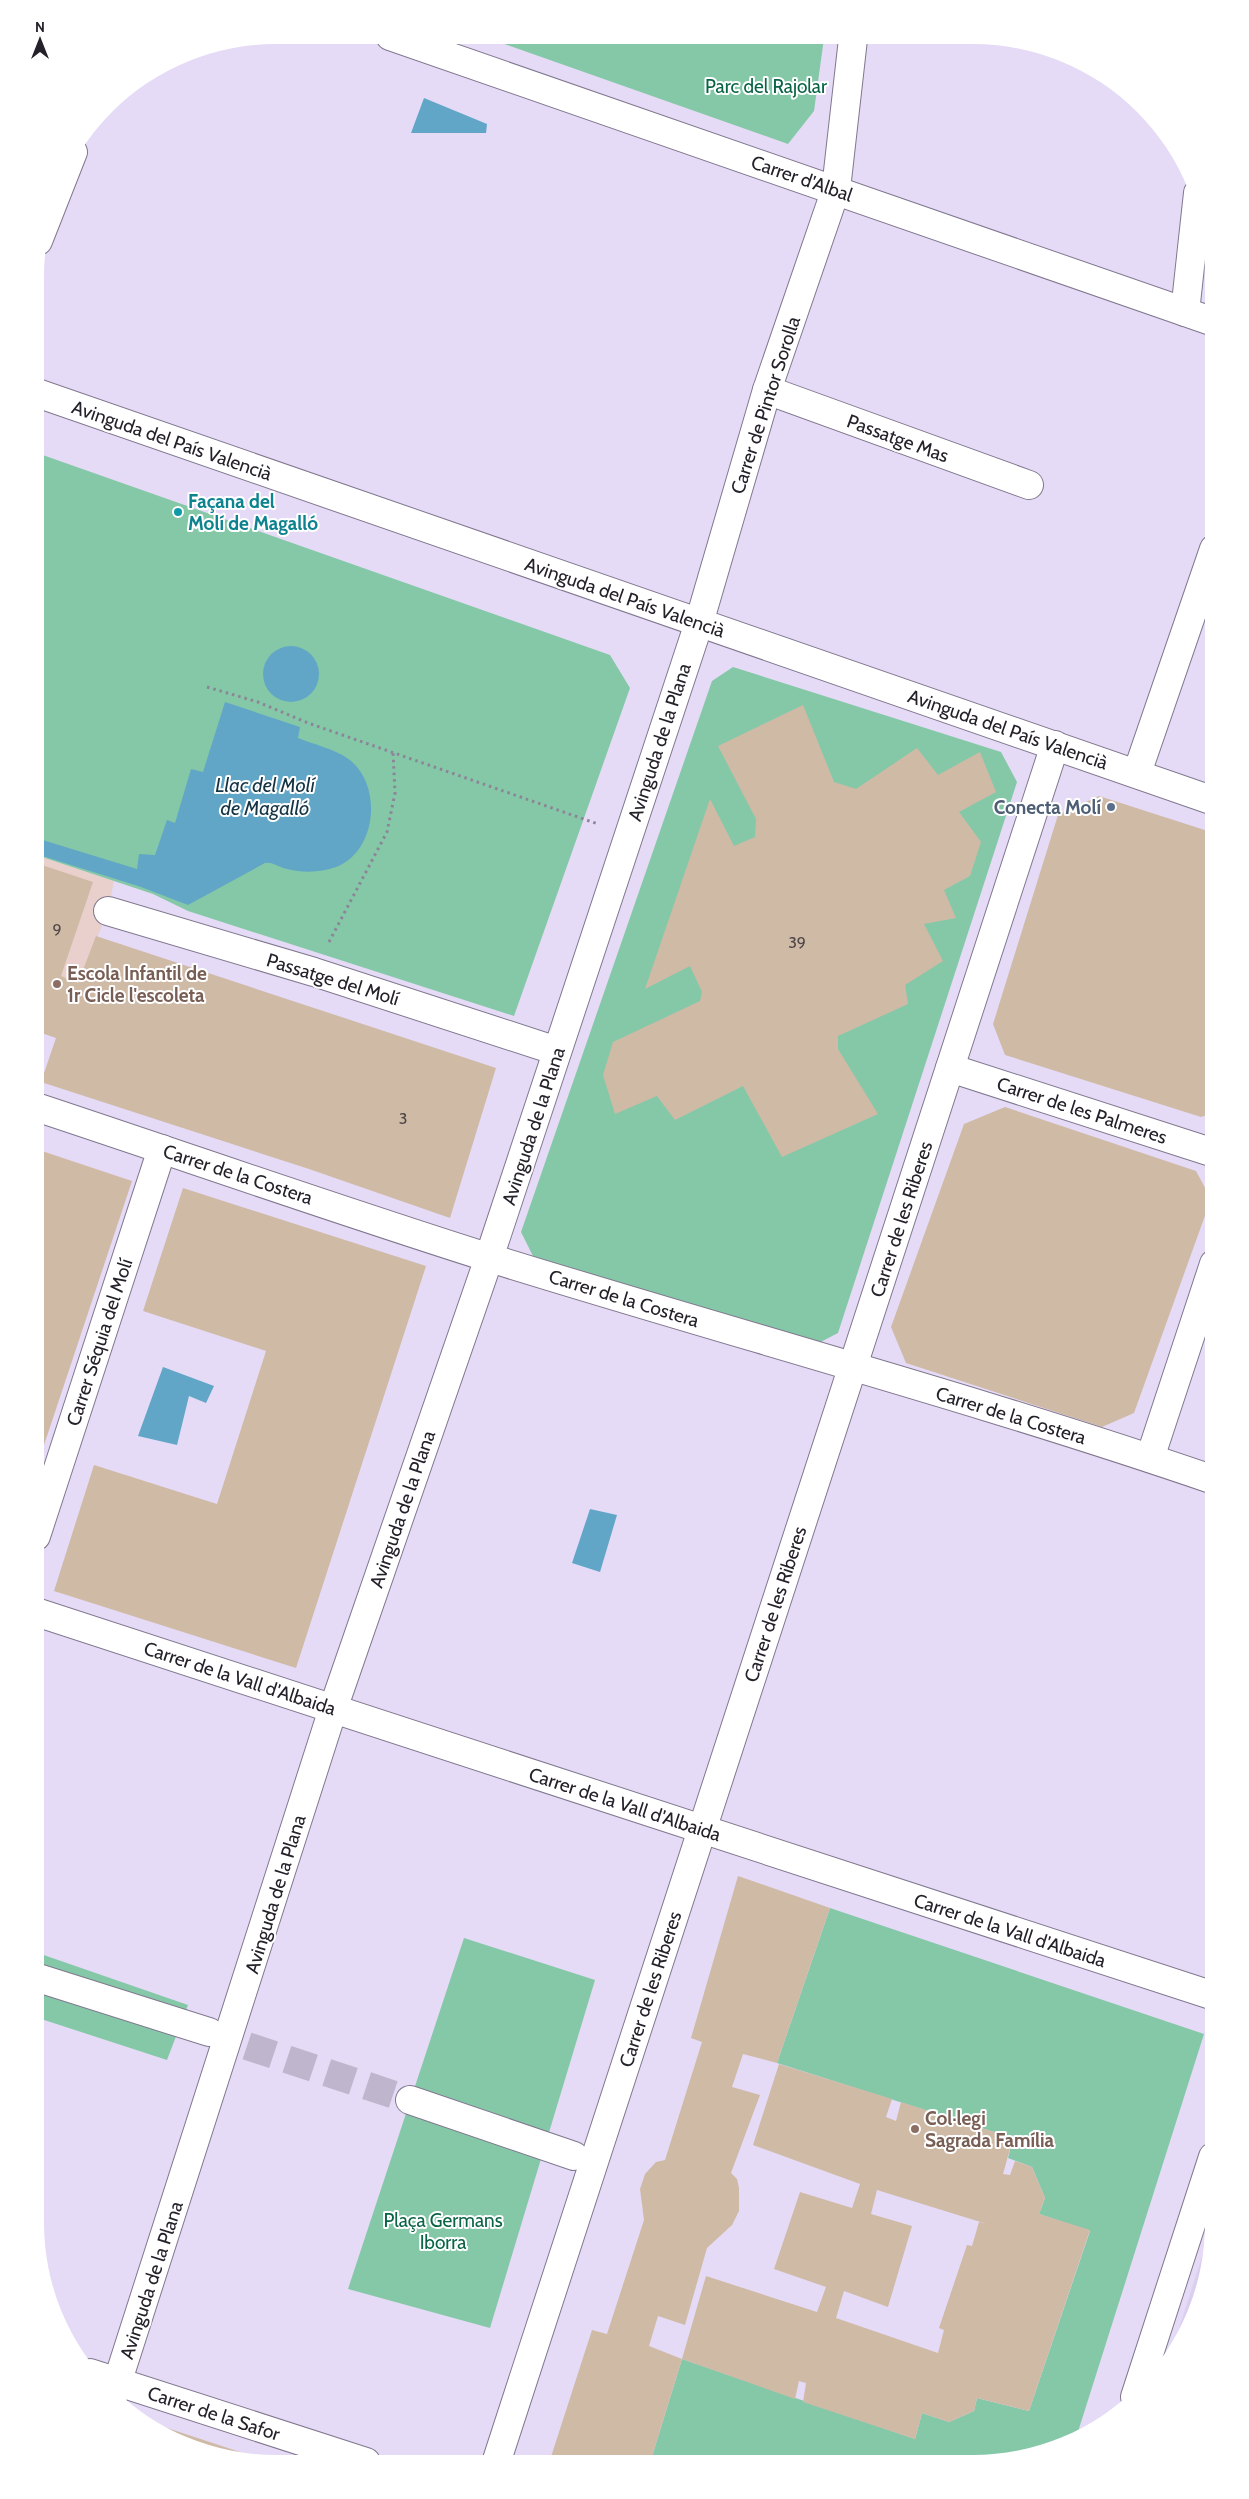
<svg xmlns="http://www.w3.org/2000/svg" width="1249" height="2499" font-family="Cabin,sans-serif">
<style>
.built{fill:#dbcff0}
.education{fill:#ead0cc}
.green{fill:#85c8a8}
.water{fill:#61a6c7}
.building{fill:#cfbaa6;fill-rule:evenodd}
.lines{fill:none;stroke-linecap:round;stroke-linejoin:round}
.street-tunnel{stroke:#bfb6cd;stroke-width:28;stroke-dasharray:28 14;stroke-linecap:butt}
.street-casing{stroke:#81788f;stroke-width:30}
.secondary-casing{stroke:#81788f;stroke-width:30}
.path{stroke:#8c8497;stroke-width:3;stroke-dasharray:2.5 4;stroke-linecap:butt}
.street{stroke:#fff;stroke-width:28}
.secondary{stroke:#fff;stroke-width:28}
.culture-dot{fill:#0f9aa8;stroke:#fff;stroke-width:2}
.service-dot{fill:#5c6f8a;stroke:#fff;stroke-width:2}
.education-dot{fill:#8d6e63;stroke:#fff;stroke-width:2}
.labels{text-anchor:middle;stroke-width:4;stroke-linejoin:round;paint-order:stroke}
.number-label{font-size:16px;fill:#504749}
.park-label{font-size:19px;fill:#096345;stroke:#fff}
.street-label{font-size:19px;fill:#25212a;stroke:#fff}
.culture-label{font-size:19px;font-weight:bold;fill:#0d838f;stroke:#fff;text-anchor:start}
.service-label{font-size:19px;font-weight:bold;fill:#4e5e75;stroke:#fff;text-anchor:end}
.education-label{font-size:19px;font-weight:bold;fill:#785e54;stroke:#fff;text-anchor:start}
.water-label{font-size:20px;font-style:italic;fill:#143443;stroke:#fff}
</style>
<rect width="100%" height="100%" fill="#e5dbf6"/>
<path class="built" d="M1213,2222V2239L1196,2315L1168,2363Z"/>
<path class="education" d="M36,855L114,881L108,911L56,1038L36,1031Z"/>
<g class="green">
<path d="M482,36L824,38L814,111L788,144Z"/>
<path d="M37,453L610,655L630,688L514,1016L188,911L153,894L36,855Z"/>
<path d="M733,667L1001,752L1017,782L838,1333L811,1347L533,1256L521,1232L712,681Z"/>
<path d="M830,1908L1204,2034L1076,2438L1050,2451L973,2464L650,2463L682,2359L915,2439L922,2413L949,2422L974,2411L977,2398L1029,2411L1090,2231L1039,2214L1045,2198L1032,2167L1008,2158L1013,2138L777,2063Z"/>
<path d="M464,1938L595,1980L490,2328L348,2289Z"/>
<path d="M35,1952L188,2005L167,2060L35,2017Z"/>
</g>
<g class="water">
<path d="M424,98L487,124L486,133H411Z"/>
<circle cx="291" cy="674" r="28"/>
<path d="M225,702L300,727L298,738C313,744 334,749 347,758C383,782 378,851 336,867C320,873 300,873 283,868C277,866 272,862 265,863L188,905L141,887L36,854V838L137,869L139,854L155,855L167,820L175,823L191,769L203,772Z"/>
<path d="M163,1367L214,1386L206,1403L189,1396L177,1445L138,1436Z"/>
<path d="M590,1509L617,1515L600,1572L572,1563Z"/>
</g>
<g class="building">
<path d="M803,705L834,782L856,789L917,748L938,775L980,752L996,792L959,812L981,842L970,876L944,890L956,918L924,924L943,961L905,985L908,1004L838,1036V1049L878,1114L782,1157L743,1086L675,1120L657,1096L615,1114L603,1075L613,1042L700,1001L702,992L690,966L645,989L710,799L734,846L755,837L756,819L718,746Z"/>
<path d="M1099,796L1214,833V1113L1201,1117L1005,1055L993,1024L1058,815Z"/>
<path d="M36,863L93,882L61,976L78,983L96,936L496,1068L450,1218L309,1169L41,1082L56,1038L36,1031Z"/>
<path d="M1005,1107L1196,1171L1211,1199L1134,1413L1102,1427L906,1363L891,1327L964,1124Z"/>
<path d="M36,1149L132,1181L36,1469Z"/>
<path d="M183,1188L426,1266L296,1668L54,1591L94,1465L217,1504L266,1351L143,1311Z"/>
<path d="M738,1876L830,1908L777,2063L743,2054L732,2087L760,2095L731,2173L737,2179L739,2188V2211L732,2225L707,2248L685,2325L658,2316L649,2346L682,2359L650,2463H549L592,2330L607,2334L644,2220L640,2189L645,2174L656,2162L665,2160L702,2042L691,2038Z"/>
<path d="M779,2064L892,2099L886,2117L896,2121L901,2102L1013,2138L1003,2174L1010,2175L1015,2161L1032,2167L1045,2198L1039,2214L1090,2230L1029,2411L977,2398L974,2411L949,2422L922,2413L915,2439L803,2402L806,2383L799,2381L795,2399L682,2359L706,2276L817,2312L826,2287L774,2269L800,2192L852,2208L860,2184L753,2145ZM877,2190L987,2224L979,2222L972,2246L967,2245L939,2328L944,2330L938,2353L836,2318L844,2291L888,2307L912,2226L871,2214Z"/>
<path d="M155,2424L270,2462H244L170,2439L154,2429Z"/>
</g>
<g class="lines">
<path class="street-tunnel" d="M247,2046L410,2100"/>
<g class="street-casing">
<g id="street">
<path d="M390,36L1214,322"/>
<path d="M38,241L73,152"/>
<path d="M1185,312L1198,193"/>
<path d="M767,390L1029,485"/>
<path d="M1137,773L1214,549"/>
<path d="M108,911L314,972L557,1051"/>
<path d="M950,1068L1214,1153"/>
<path d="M36,1107C187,1157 338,1210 490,1258C731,1333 975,1398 1214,1480"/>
<path d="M1150,1458L1214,1264"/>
<path d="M36,1536L162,1149"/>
<path d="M36,1612L1214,1996"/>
<path d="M35,1977L209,2032"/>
<path d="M410,2100L574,2156"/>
<path d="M90,2373L366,2462"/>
<path d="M1135,2397L1213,2157"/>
<path d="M112,2399L333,1709L489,1258L699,623L767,390L836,189L853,39"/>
<path d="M496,2463L1055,745"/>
</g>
</g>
<g class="secondary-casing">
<path id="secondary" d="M37,393L1214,801"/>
</g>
<g class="path">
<path d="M207,687L258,702L308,723L598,824"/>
<path d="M329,942L387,832L395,793L393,752"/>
</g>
<use href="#street" class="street"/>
<use href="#secondary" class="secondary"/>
</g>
<circle class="culture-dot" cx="178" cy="512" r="5"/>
<circle class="service-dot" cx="1111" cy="807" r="5"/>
<g class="education-dot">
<circle cx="57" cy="984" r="5"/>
<circle cx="915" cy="2129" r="5"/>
</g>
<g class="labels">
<g class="number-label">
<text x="57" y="935">9</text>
<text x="797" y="948">39</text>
<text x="403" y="1124">3</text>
</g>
<g class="park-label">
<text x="766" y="93">Parc del Rajolar</text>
<text x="443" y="2227">Plaça Germans<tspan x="443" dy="22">Iborra</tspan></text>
</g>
<g class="street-label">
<text transform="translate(802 178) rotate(19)" y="7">Carrer d'Albal</text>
<text transform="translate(765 405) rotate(-72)" y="7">Carrer de Pintor Sorolla</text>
<text transform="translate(898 438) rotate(20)" y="7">Passatge Mas</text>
<text transform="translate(172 440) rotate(19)" y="7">Avinguda del País Valencià</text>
<text transform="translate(625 597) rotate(19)" y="7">Avinguda del País Valencià</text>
<text transform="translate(1008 729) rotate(19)" y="7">Avinguda del País Valencià</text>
<text transform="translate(659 742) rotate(-72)" y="7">Avinguda de la Plana</text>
<text transform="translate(333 979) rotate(17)" y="7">Passatge del Molí</text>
<text transform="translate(1082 1110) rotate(18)" y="7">Carrer de les Palmeres</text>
<text transform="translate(533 1126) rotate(-72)" y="7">Avinguda de la Plana</text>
<text transform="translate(238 1174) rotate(18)" y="7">Carrer de la Costera</text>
<text transform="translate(901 1219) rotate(-72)" y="7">Carrer de les Riberes</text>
<text transform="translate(624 1298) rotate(17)" y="7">Carrer de la Costera</text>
<text transform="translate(99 1342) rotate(-72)" y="7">Carrer Séquia del Molí</text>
<text transform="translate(1011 1415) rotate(17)" y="7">Carrer de la Costera</text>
<text transform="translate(402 1509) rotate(-71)" y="7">Avinguda de la Plana</text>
<text transform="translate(775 1604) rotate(-72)" y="7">Carrer de les Riberes</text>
<text transform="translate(240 1678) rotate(18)" y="7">Carrer de la Vall d'Albaida</text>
<text transform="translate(625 1804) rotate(18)" y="7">Carrer de la Vall d'Albaida</text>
<text transform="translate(275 1894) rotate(-73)" y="7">Avinguda de la Plana</text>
<text transform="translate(1010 1930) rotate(18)" y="7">Carrer de la Vall d'Albaida</text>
<text transform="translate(650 1989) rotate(-72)" y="7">Carrer de les Riberes</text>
<text transform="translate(151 2280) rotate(-72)" y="7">Avinguda de la Plana</text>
<text transform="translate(214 2413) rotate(18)" y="7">Carrer de la Safor</text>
</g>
<g class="culture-label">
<text x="188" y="508">Façana del<tspan x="188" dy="22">Molí de Magalló</tspan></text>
</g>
<g class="service-label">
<text x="1101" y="814">Conecta Molí</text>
</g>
<g class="education-label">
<text x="67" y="980">Escola Infantil de<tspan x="67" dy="22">1r Cicle l'escoleta</tspan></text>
<text x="925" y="2125">Col·legi<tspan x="925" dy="22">Sagrada Família</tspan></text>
</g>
<g class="water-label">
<text x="265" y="792">Llac del Molí<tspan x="265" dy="23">de Magalló</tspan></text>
</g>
</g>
<path d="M0 0H1249V2499H0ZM276 44H973A232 232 0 0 1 1205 276V2223A232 232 0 0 1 973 2455H276A232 232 0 0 1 44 2223V276A232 232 0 0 1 276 44Z" fill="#fff" fill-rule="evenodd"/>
<g transform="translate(40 40)" stroke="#ffffff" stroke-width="4" paint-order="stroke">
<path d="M0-4L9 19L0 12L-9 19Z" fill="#25212a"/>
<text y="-8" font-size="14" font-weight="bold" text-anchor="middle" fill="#25212a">N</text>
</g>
</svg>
